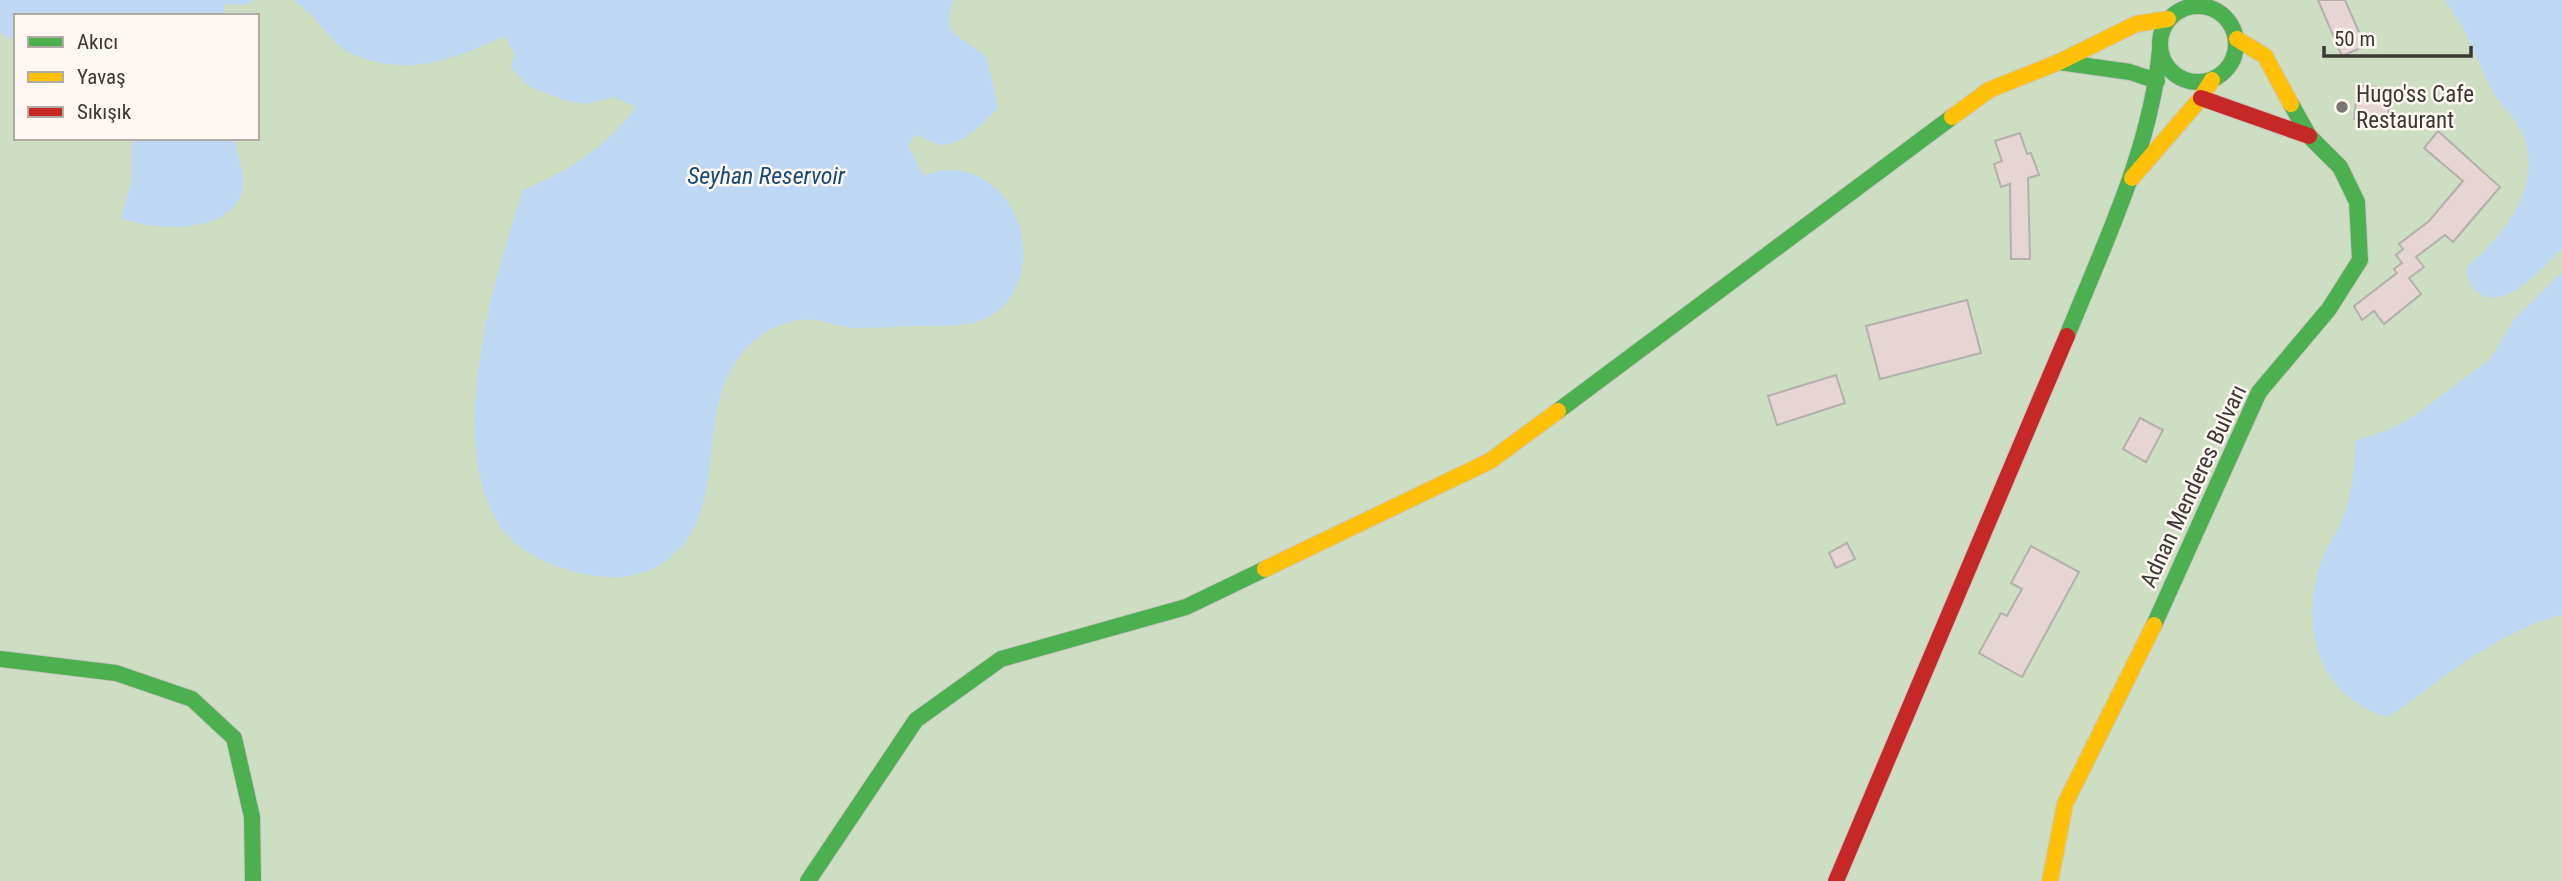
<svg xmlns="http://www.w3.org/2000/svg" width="2562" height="881" font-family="'Roboto Condensed',sans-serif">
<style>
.green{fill:#cddec2;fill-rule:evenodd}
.water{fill:#bed8f4}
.building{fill:#e6d5d2;stroke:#b4b0ad;stroke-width:2}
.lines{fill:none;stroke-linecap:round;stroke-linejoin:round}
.fast-casing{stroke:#cbc7c3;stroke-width:18}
.slow-casing{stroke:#cbc7c3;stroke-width:18}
.jam-casing{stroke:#cbc7c3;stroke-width:18}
.fast{stroke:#4caf50;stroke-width:16}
.slow{stroke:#ffc107;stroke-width:16}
.jam{stroke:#c62828;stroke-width:16}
.poi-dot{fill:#7a7773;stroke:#fff8f2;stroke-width:2.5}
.labels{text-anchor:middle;stroke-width:5;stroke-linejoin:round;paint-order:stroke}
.poi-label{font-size:23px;fill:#3b3835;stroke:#fff8f2;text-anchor:start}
.street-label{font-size:23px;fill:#3b3835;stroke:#fff8f2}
.water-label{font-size:24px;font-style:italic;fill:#164a79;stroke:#fff8f2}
</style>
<rect width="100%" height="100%" fill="#f0ebe6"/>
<path class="green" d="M0,0H2562V881H0ZM16,16H257V138H16Z"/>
<g class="water">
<path d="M0,0H255L243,5L225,4L224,16H16V41L0,33Z"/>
<path d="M293,0H954C936,38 966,36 987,58L998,108C985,122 962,145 942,145C933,144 924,137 915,135L908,145L924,176C965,157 1009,186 1020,228C1031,270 1014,317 967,324C949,327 929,326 911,326C892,327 873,328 854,328C836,327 820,317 799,320C781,323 763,332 750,345C689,402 734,503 672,556C644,581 606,581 571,571C547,564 524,554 507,535C440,457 494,277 523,190C568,172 607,147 636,107L615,97L587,104L566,101L530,87L511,68L515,53L504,36C461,57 411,76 363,58C356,55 345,52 339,46C323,31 313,12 293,0Z"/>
<path d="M2444,0H2562V249C2544,266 2507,312 2478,293C2470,287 2467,278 2466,268C2504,236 2548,181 2520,129C2513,115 2499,104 2492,90C2476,58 2467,28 2444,0Z"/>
<path d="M132,138H235C237,154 246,177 242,192C230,235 153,231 121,218L132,180Z"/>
<path d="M2562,272V615C2497,631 2442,680 2388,717C2318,698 2299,627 2321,562C2325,549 2335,537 2340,524C2352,498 2355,469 2355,441L2386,431L2413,417L2491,358L2515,318Z"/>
</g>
<g class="building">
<path d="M2318,0H2345L2365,46L2342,56Z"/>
<path d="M2358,85L2391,89L2387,123L2354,119Z"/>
<path d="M2438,131L2500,187L2453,242L2445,235L2416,257L2424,267L2409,278L2421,294L2384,324L2374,311L2362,320L2354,306L2397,273L2394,269L2402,263L2396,255L2403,249L2399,244L2429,221L2463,181L2424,148Z"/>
<path d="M2020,133L2027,154L2031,153L2039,175L2028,178L2030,259H2011L2010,184L2001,187L1994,164L2002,161L1995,141Z"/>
<path d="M1967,300L1981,353L1880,379L1866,326Z"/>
<path d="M1836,375L1845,403L1777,425L1768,396Z"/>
<path d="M2140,418L2163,430L2146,462L2123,449Z"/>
<path d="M1847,543L1855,559L1836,568L1829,553Z"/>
<path d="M2031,546L2079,572L2022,677L1979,653L2001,613L2007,616L2022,589L2011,583Z"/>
</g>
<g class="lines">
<g class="fast-casing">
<g id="fast">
<circle cx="2198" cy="44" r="38"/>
<path d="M2059,62L2130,72L2157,81"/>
<path d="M2067,336C2104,244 2151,149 2160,49"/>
<path d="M1558,411L1952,117"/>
<path d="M2154,625L2259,392L2329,309L2360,260L2357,202L2340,167L2309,136L2291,104"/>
<path d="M0,659L116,673L192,699L234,738L252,817L253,881"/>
<path d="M808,881L916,720L1001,659L1186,607L1265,569"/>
</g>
</g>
<g class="slow-casing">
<g id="slow">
<path d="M2237,39L2265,56L2291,104"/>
<path d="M1952,117L1989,90L2059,62L2136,24L2168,19"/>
<path d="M2132,178L2201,98L2212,80"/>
<path d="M1265,569L1490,461L1558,411"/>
<path d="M2050,881L2065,804L2154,625"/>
</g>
</g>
<g class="jam-casing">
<g id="jam">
<path d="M2201,98L2309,136"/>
<path d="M1836,881L2067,336"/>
</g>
</g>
<use href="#fast" class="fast"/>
<use href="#slow" class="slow"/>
<use href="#jam" class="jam"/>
</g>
<circle class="poi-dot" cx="2342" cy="107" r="7"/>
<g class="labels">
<g class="poi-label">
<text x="2356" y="102">Hugo'ss Cafe<tspan x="2356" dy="26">Restaurant</tspan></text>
</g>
<g class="street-label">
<text transform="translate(2193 486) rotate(-65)" y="8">Adnan Menderes Bulvarı</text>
</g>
<g class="water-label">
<text x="766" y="184">Seyhan Reservoir</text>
</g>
</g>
<rect x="14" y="14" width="245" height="126" fill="#fff8f2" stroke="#b1aba6" stroke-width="2"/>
<rect x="28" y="37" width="35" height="10" fill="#4caf50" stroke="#b1aba6" stroke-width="2"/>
<text x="77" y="49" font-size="21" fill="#3b3835">Akıcı</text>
<rect x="28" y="72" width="35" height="10" fill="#ffc107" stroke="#b1aba6" stroke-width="2"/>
<text x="77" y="84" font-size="21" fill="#3b3835">Yavaş</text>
<rect x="28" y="107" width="35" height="10" fill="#c62828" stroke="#b1aba6" stroke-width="2"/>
<text x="77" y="119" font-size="21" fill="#3b3835">Sıkışık</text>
<path d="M2324 46v10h147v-10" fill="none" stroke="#3b3835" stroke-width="3.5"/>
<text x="2334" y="46" font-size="21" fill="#3b3835" stroke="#fff8f2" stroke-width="5" paint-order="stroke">50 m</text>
</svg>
